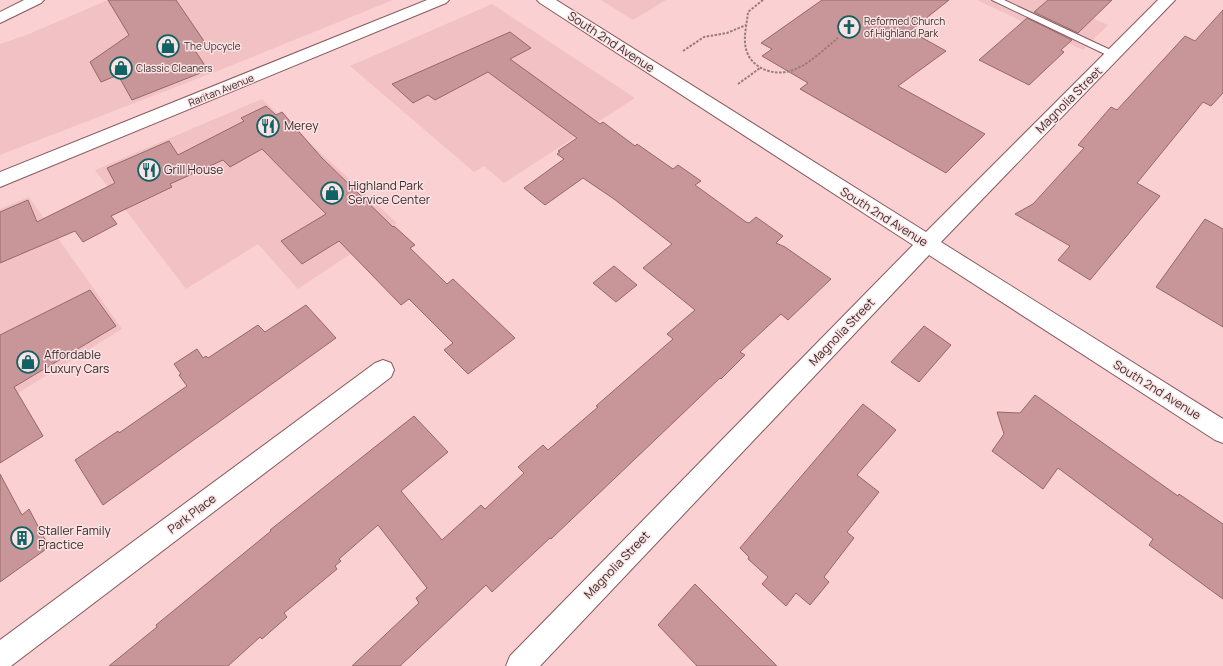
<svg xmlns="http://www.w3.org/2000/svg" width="1223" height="666" font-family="Manrope,sans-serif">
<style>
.built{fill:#f1c1c3}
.building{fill:#c89698;stroke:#966769}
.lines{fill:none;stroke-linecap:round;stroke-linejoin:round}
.lane-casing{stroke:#87595c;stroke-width:2}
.street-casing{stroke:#87595c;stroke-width:2}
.secondary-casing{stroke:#87595c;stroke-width:2}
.path{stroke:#9a7b7c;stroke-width:2;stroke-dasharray:2.5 1.5;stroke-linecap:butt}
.lane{fill:#fff;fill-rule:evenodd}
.street{fill:#fff;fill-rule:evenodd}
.secondary{fill:#fff;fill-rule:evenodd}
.labels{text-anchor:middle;stroke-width:3;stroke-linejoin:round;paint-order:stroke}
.far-poi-label{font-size:10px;fill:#3d292a;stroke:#fae3e4;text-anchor:start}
.far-street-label{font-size:10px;fill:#3d292a;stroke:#fae3e4}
.street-label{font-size:12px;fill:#3d292a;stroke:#fae3e4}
.poi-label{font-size:12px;fill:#3d292a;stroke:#fae3e4;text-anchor:start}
</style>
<rect width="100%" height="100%" fill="#fbd0d2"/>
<g class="built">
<path d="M108,0H393L225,68L0,155V44L29,34Z"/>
<path d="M601,0H666L633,20Z"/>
<path d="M977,0H1051L1108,25L1083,50Z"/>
<path d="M492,4L635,98L504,183L484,166L474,172L350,66Z"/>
<path d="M262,99L397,223L298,289L258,244L186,289L95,170Z"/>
<path d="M29,197L122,329L0,404V209Z"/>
</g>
<g class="building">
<path d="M108,0H176L206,44L194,49L208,70L132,100L118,75L101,82L90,62L129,35Z"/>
<path d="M822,0H949L910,31L946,51L898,86L985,134L946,173L800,89L808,83L762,56L772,49L761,43Z"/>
<path d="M1048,0H1112L1078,33L1034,12Z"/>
<path d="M1223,10V93L1211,106L1203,102L1137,183L1160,196L1090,280L1058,260L1070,246L1015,214L1033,204L1084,148L1078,145L1111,107L1117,110L1185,36L1195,41Z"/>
<path d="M1027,18L1072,40L1061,50L1064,52L1029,85L979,60Z"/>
<path d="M510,32L531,48L510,59L600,124L603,122L635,146L637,144L673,169L678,165L701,181L695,185L746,222L749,223L756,217L783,236L776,243L785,247L831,279L788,320L781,314L740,352L745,355L721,379L720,378L551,539L550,538L492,592L486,585L400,666H352L419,603L416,598L427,588L378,525L339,559L341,561L335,566L337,569L284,613L287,617L262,639L260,637L228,666H109L157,627L156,625L271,531L270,530L414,416L448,452L401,491L442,540L481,505L485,509L524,473L518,467L543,445L548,450L598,407L596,406L673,339L667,334L695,310L643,268L672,244L614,199L583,178L545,205L524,188L564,159L557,154L560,152L558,151L577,138L488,72L435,100L428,95L413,103L392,84Z"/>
<path d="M266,106L276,115L282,112L321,157L393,227L394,226L415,245L410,248L447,284L453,279L515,338L468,374L444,350L453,343L409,299L401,305L339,241L302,264L281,241L326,214L262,149L230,167L223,160L170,184L172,187L111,216L117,224L83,242L75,231L0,263V212L28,200L37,222L115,183L107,168L169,141L178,155L244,121L241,118Z"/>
<path d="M1205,219L1223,229V327L1156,287Z"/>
<path d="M614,266L637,285L616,302L593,283Z"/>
<path d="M90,290L116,326L14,387L43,436L0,463V335Z"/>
<path d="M306,305L336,338L103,505L75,460L118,431L119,433L187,386L179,375L181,374L174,364L197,349L203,358L206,356L208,358L258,325L265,332Z"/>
<path d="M924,326L951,345L919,382L891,362Z"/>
<path d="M1035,395L1178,496L1179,494L1223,524V599L1149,545L1153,539L1058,468L1043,489L992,451L1004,434L997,412L1020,413Z"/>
<path d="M863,404L896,430L857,475L879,492L847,532L854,538L824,577L829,582L810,605L796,593L786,606L762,584L768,577L748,559L749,557L740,548Z"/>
<path d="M0,474L22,515L29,509L49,547L0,582Z"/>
<path d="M695,584L777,666H697L658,625Z"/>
</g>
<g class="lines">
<g class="lane-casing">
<path id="lane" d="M992,0H1004L1117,53L1119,55L1114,58L1111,57Z"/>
</g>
<g class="street-casing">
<g id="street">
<path d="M24,0H44L41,3L0,23V12Z"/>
<path d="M537,0H556L926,232L1158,0H1175L941,242L1223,419V443L1215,440L929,255L540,666H506L510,656L913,245L540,3Z"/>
<path d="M383,360L391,363L394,370L391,377L11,666H0V640L375,363Z"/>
</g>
</g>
<g class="secondary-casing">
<path id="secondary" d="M427,0H449L446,3L0,187V172Z"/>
</g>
<g class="path">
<path d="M763,0L748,12C747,24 743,37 746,49C751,69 775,77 793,70C810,64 824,49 838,38"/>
<path d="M683,51L704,37L727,33L746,25"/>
<path d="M738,84L760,68"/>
</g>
<use href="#lane" class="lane"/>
<use href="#street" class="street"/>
<use href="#secondary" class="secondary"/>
</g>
<defs>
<g id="church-ring" transform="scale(1.15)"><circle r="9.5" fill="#fae3e4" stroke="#116262" stroke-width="1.5"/><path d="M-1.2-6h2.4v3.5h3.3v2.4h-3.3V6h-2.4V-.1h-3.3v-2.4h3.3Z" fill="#116262"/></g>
<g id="shop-ring" transform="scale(1.15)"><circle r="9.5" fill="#fae3e4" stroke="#116262" stroke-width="1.5"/><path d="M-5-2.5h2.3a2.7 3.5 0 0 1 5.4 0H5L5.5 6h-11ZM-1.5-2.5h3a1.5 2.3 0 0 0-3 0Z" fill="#116262"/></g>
<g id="restaurant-ring" transform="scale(1.15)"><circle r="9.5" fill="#fae3e4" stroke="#116262" stroke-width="1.5"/><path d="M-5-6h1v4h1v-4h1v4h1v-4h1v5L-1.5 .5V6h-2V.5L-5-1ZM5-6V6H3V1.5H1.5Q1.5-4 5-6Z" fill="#116262"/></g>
<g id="building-ring" transform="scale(1.15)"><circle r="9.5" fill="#fae3e4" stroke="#116262" stroke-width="1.5"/><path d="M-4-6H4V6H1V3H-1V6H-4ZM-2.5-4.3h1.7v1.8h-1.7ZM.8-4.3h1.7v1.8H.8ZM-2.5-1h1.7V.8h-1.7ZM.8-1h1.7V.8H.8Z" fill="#116262"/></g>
</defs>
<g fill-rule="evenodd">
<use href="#church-ring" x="849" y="27"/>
<use href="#shop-ring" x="168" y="46"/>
<use href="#shop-ring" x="121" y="68"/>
<use href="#restaurant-ring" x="268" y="126"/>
<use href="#restaurant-ring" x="149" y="170"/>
<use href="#shop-ring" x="332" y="193"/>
<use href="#shop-ring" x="28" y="362"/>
<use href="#building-ring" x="22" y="538"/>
</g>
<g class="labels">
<g class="far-poi-label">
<text x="864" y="25">Reformed Church<tspan x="864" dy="12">of Highland Park</tspan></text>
<text x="184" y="50">The Upcycle</text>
<text x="136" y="72">Classic Cleaners</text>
</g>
<g class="far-street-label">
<text transform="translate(221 90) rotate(-22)" y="4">Raritan Avenue</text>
</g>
<g class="street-label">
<text transform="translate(611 42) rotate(33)" y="4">South 2nd Avenue</text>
<text transform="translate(1069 100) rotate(-45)" y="4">Magnolia Street</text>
<text transform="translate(884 217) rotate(32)" y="4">South 2nd Avenue</text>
<text transform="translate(842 332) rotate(-46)" y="4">Magnolia Street</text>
<text transform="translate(1157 390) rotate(32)" y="4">South 2nd Avenue</text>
<text transform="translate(192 514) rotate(-37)" y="4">Park Place</text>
<text transform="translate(617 565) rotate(-46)" y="4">Magnolia Street</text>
</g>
<g class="poi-label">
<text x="284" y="130">Merey</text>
<text x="164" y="174">Grill House</text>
<text x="348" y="190">Highland Park<tspan x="348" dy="14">Service Center</tspan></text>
<text x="44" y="359">Affordable<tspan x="44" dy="14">Luxury Cars</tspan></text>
<text x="38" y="535">Staller Family<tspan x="38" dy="14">Practice</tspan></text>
</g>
</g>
</svg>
